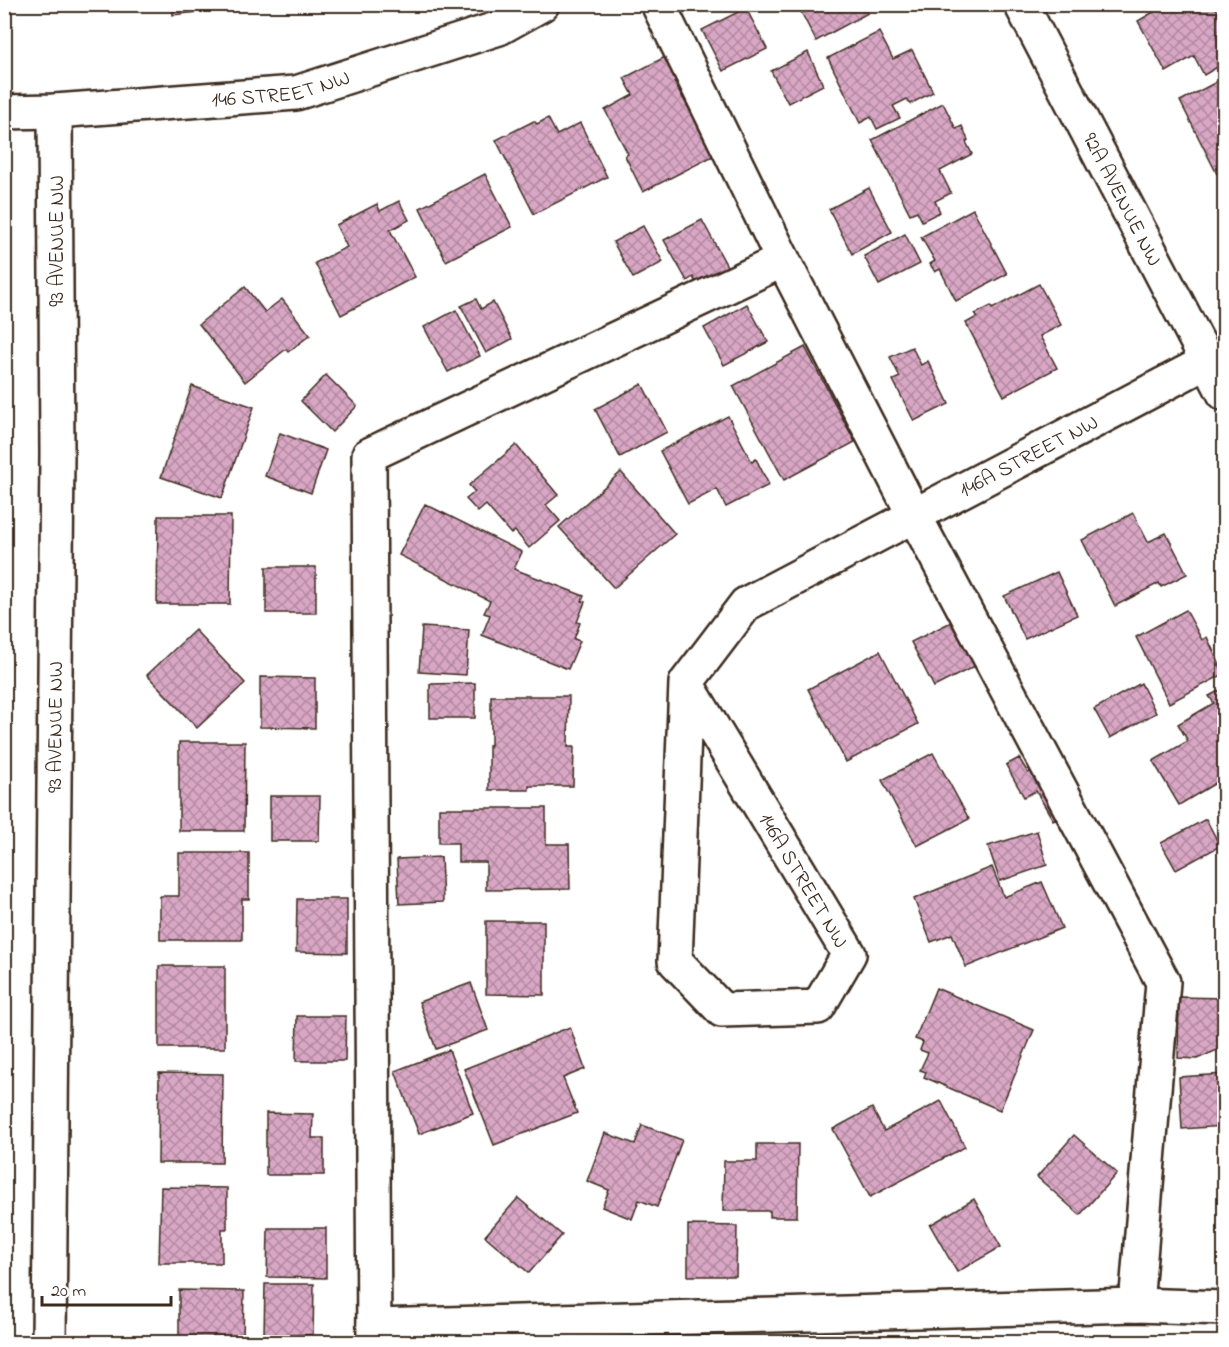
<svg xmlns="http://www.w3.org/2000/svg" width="1229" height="1347" font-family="'Indie Flower',sans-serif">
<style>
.building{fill:url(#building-cross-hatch);stroke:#3b2a1e;stroke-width:1.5}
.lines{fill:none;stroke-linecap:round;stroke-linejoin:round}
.minor-casing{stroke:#3b2a1e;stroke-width:38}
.minor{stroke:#fff;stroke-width:33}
.labels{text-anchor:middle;stroke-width:6;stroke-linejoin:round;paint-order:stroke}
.street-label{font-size:21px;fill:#3b2a1e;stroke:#fff}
</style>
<defs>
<pattern id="building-cross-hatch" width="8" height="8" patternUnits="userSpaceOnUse" patternTransform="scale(1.5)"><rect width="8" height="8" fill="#d9a7c5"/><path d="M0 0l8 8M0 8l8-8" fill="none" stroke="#b1889f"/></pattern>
</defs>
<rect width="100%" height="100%" fill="#fff"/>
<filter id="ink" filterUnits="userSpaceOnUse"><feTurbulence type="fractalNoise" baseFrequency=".0167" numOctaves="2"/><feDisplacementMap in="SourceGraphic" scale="12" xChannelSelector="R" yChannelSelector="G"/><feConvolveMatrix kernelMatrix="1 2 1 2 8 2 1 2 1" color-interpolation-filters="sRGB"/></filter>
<g filter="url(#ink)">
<g class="building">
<path d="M172,4H231V8L173,15Z"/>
<path d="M797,4H863L868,13L816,41Z"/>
<path d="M1167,4H1214L1224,24V63L1204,75L1194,56L1166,72L1138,21Z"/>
<path d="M746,8L767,49L723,71L702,30Z"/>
<path d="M879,32L893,59L912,50L933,92L910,104L907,99L893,106L900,118L877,129L871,117L860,123L828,58Z"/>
<path d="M808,52L823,85L788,103L771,71Z"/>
<path d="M667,56L679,80L674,82L694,118L698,116L717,154L643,192L625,156L628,154L605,110L633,95L624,78Z"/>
<path d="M1224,78V170L1217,174L1180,101Z"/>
<path d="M943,103L956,129L962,126L968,140L966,142L972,154L940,171L951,193L935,201L940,212L922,221L917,211L910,214L872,140Z"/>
<path d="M548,118L557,135L580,123L607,177L534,214L496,140L534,121L537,124Z"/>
<path d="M485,174L512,227L446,261L420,208Z"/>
<path d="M869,188L892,232L852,254L829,209Z"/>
<path d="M399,201L409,220L390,230L415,277L341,315L315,263L347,247L336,225L377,204L380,211Z"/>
<path d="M973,209L1007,274L956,301L940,269L935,272L930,264L935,261L921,237Z"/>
<path d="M702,220L728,268L697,285L693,277L687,281L664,240Z"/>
<path d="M643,226L663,262L633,278L613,242Z"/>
<path d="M905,234L920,264L879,285L864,256Z"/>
<path d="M1039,284L1061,325L1040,336L1057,368L1004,396L966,323L977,317L975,314L991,306L992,309Z"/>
<path d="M245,287L265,312L282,299L310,335L288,352L286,349L245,382L199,324Z"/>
<path d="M476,299L481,309L493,302L512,339L486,353L461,306Z"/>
<path d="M747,304L768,342L724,365L704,328Z"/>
<path d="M456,310L480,356L448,372L424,327Z"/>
<path d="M805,347L855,442L784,480L733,386Z"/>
<path d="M912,347L921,365L928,361L949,404L914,421L893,380L900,377L890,357Z"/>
<path d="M326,375L357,406L332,432L301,401Z"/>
<path d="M642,384L667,432L620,457L595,409Z"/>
<path d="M192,386L254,407L222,498L161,477Z"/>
<path d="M728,416L752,462L756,459L769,485L726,507L717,489L688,504L660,451Z"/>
<path d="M280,433L326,450L311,493L265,476Z"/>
<path d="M516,445L558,495L546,505L560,521L529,548L515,531L511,534L486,505L478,512L466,499L475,492L469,485Z"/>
<path d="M621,472L675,534L614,588L559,527Z"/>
<path d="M425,504L522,552L514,569L584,596L582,601L585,602L577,622L580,623L574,639L580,641L568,669L482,635L490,615L484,613L490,601L399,555Z"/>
<path d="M1133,513L1148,542L1166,533L1187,574L1161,587L1159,583L1115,606L1082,540Z"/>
<path d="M158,516H231L230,604H157Z"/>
<rect x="266" y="567" width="50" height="46"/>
<path d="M1057,572L1077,615L1025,639L1004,596Z"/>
<path d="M1186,610L1202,640L1207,637L1224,674L1169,703L1136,637Z"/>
<path d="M961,617L983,662L934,687L911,642Z"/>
<path d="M422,627L469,630L466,675L419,672Z"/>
<path d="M195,630L245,683L197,728L147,675Z"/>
<path d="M880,651L918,724L846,762L808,689Z"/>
<path d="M260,677L315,678V728L260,727Z"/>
<path d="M475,683V718H430V684Z"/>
<path d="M1141,683L1156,713L1110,738L1094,709Z"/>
<path d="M1224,688V778L1179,805L1153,761L1188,741L1178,724L1214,703L1209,696Z"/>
<path d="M491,696H569L568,747H574L573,786H529V790H489V745H491Z"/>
<path d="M179,742H245L244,831H179Z"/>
<path d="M933,753L969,819L917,846L882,780Z"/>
<path d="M1019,758L1028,773L1037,768L1066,813L1053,820L1036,791L1024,797L1006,765Z"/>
<path d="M270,796H320L319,841H270Z"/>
<path d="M439,808H546V844H569L570,889L486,890V862H458V843H439Z"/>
<path d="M1206,819L1220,846L1176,870L1161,843Z"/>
<path d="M1037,831L1047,865L1000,881L988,846Z"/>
<path d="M179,853H249V899H242V940H160V896H179Z"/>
<path d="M441,857L443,902L399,904L397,859Z"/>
<path d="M992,867L1004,897L1042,882L1062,928L966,967L952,934L931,942L914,899Z"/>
<path d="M297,899H347V953L296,952Z"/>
<path d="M486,921H544V995L486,994Z"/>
<rect x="159" y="966" width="66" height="82"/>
<path d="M471,983L488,1030L436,1049L419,1002Z"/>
<path d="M936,988L1034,1030L1000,1110L924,1077L926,1072L920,1070L928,1053L920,1050L923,1042L915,1039Z"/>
<path d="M1179,997L1224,998V1047L1197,1059L1178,1058Z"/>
<path d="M297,1016H346L345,1061H296Z"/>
<path d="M570,1027L585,1069L563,1078L577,1113L494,1145L464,1069Z"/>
<path d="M449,1050L473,1113L419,1134L395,1071Z"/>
<path d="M159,1073L223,1074L222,1163H158Z"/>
<path d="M1224,1074V1126L1182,1129L1179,1077Z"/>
<path d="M941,1101L965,1147L870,1197L833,1129L872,1108L884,1131Z"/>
<path d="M266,1113L313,1114L312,1138H324V1175H266Z"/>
<path d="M642,1125L682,1140L657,1207L639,1200L632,1219L602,1207L609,1190L587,1181L605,1133L635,1144Z"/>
<path d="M1074,1135L1117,1173L1080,1215L1037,1177Z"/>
<path d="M757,1144H798L797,1217H770V1211H723L724,1161H757Z"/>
<path d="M161,1187L227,1188V1229H222V1263H159Z"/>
<path d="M518,1198L562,1235L529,1273L485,1236Z"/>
<path d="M974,1199L1001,1247L957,1272L930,1225Z"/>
<path d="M688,1225L737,1226L736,1276H688Z"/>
<path d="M268,1228H326V1278L267,1277Z"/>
<path d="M265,1284H314L313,1335H264Z"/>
<path d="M179,1290L244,1291L243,1342H179Z"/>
</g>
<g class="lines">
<g class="minor-casing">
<g id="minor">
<path d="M658,4L783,260L914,515L1163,982L1136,1305"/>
<path id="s1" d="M1021,4L1224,393"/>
<path id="s2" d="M4,112L55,111L296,93L499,28L542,4"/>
<path id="s3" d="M686,683L675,961L722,1010L818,1007L849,954L686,683L746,604L1208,361"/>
<path d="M374,1326L1136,1305L1224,1308"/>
<path id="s4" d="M49,1342L57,454L55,111"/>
<path d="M374,1342L369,455L783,260"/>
</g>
</g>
<use href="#minor" class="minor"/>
</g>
</g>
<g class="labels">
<g class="street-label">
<text dy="7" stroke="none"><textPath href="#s2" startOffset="278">146 STREET NW</textPath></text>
<text dy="7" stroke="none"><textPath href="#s1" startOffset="220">92A AVENUE NW</textPath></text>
<text transform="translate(56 241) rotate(-90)" y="7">93 AVENUE NW</text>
<text dy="7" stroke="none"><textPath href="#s3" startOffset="1238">146A STREET NW</textPath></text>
<text dy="7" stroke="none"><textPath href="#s4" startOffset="615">93 AVENUE NW</textPath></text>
<text transform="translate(804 880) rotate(59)" y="7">146A STREET NW</text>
</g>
</g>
<rect width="1229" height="1347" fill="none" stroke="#fff" stroke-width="24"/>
<rect x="12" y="12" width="1205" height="1323" fill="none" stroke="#3b2a1e" stroke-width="2" filter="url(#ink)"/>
<path d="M42 1296v9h129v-9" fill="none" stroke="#3b2a1e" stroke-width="3"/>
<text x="51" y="1296" font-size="18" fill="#3b2a1e" stroke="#ffffff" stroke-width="4.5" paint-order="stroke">20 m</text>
</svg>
